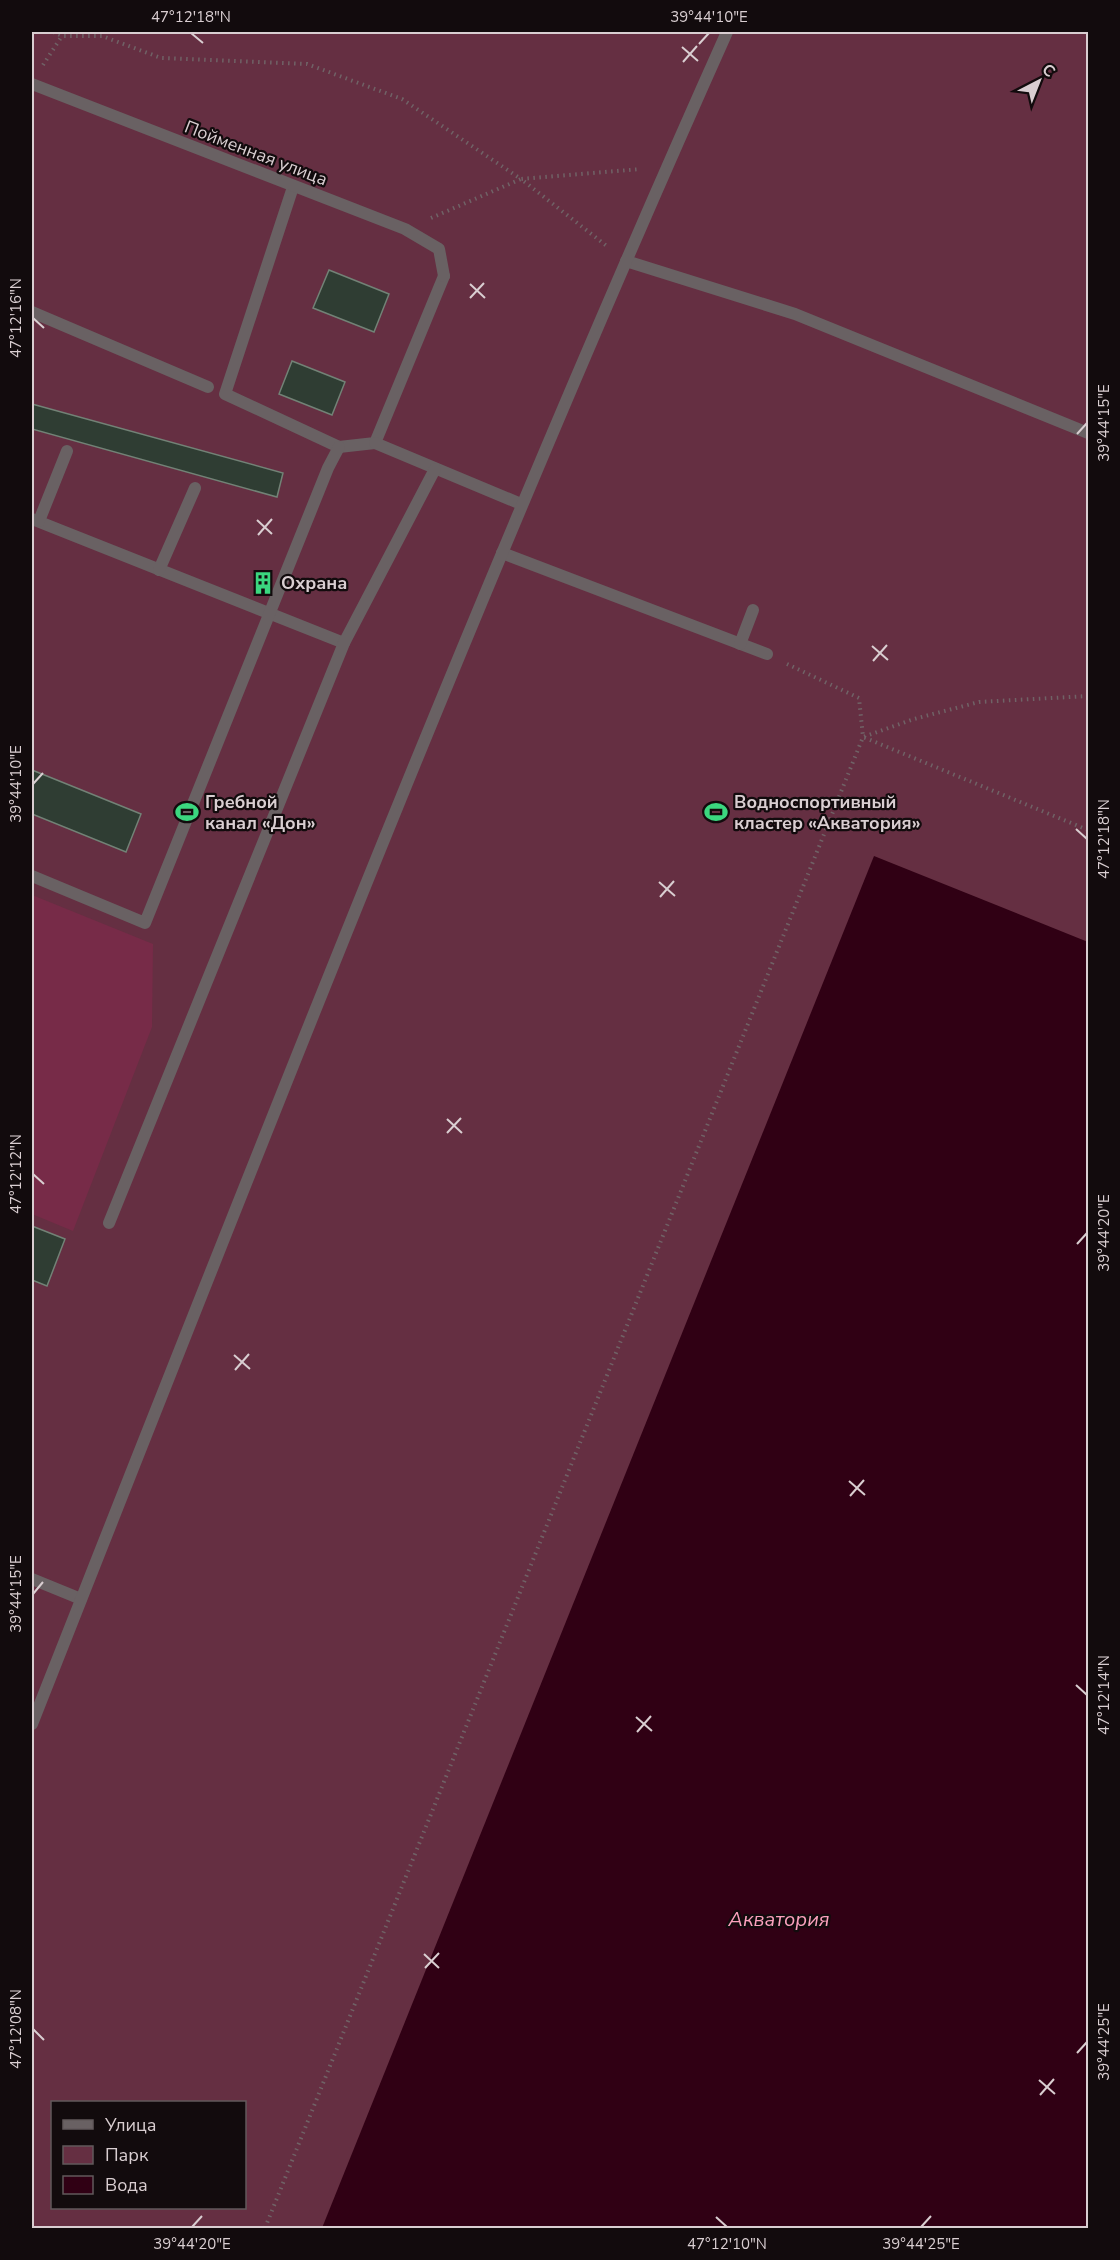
<svg xmlns="http://www.w3.org/2000/svg" width="1120" height="2260" font-family="'Nunito Sans',sans-serif">
<style>
.green{fill:#652f42;fill-rule:evenodd}
.forest{fill:#772b48}
.water{fill:#300014}
.building{fill:#2f3d33;stroke:#728276;stroke-width:1.5}
.lines{fill:none;stroke-linecap:round;stroke-linejoin:round}
.path{stroke:#706266;stroke-width:4;stroke-dasharray:1.5 4.5;stroke-linecap:butt}
.service{stroke:#696163;stroke-width:12}
.minor{stroke:#696163;stroke-width:12}
.ticks{fill:none;stroke:#d9ced1;stroke-width:2}
.labels{text-anchor:middle;stroke-width:4.5;stroke-linejoin:round;paint-order:stroke}
.street-label{font-size:18px;fill:#d9ced1;stroke:#120b0d}
.poi-label{font-size:18px;font-weight:bold;fill:#d9ced1;stroke:#120b0d;text-anchor:start}
.water-label{font-size:20px;font-style:italic;fill:#fba0bd;stroke:#120b0d}
.neatline{fill:none;stroke:#d9ced1;stroke-width:2}
.ticks-label{font-size:15px;text-anchor:middle;fill:#d9ced1}
</style>
<rect width="100%" height="100%" fill="#2e1e23"/>
<path class="green" d="M32,32H1088V2228H32ZM52,2102H244V2208H52Z"/>
<path class="forest" d="M32,895L153,944L152,1027L73,1231L32,1214Z"/>
<path class="water" d="M874,856L1088,942V2228H322Z"/>
<g class="building">
<path d="M329,270L389,294L374,332L313,308Z"/>
<path d="M292,361L345,382L332,415L279,394Z"/>
<path d="M32,404L283,473L277,497L32,429Z"/>
<path d="M259,575L271,580L267,591L255,587Z"/>
<path d="M32,770L141,814L126,852L32,814Z"/>
<path d="M32,1226L65,1239L47,1286L32,1280Z"/>
</g>
<g class="lines">
<g class="path">
<path d="M53,32L62,36H102L161,58L307,64L402,99L521,179L641,169"/>
<path d="M43,65L62,36"/>
<path d="M431,218L521,179L608,247"/>
<path d="M787,664L859,698L863,737L914,719L979,702L1088,696"/>
<path d="M265,2228L863,737L1088,830"/>
</g>
<g class="service">
<path d="M293,187L225,394L339,447L375,443L444,276"/>
<path d="M626,261L795,314L1088,433"/>
<path d="M32,312L208,387"/>
<path d="M375,443L521,504"/>
<path d="M32,519L344,643"/>
<path d="M39,521L67,451"/>
<path d="M502,553L767,654"/>
<path d="M159,570L195,488"/>
<path d="M740,644L753,610"/>
<path d="M32,876L145,923L328,468L339,447"/>
<path d="M109,1223L344,643L435,469"/>
<path d="M32,1579L81,1599"/>
</g>
<g class="minor">
<path d="M32,84L405,229L439,249L444,276"/>
<path d="M32,1724C256,1157 478,588 727,32"/>
</g>
</g>
<path class="ticks" d="M191,33L203,43M699,44L709,33M682,47L698,61M683,62L697,46M470,284L485,298M470,298L484,283M33,318L44,328M1077,434L1087,423M257,520L272,534M258,535L272,519M872,646L888,660M873,661L887,645M33,784L43,773M1076,829L1087,839M659,882L675,896M660,897L674,881M447,1119L462,1133M447,1133L461,1118M33,1174L44,1184M1077,1244L1087,1233M234,1355L250,1369M235,1370L249,1354M849,1481L865,1495M850,1496L864,1480M33,1594L43,1582M1076,1685L1087,1695M636,1717L652,1731M637,1732L651,1716M424,1954L439,1968M425,1968L439,1953M33,2029L44,2040M1077,2053L1087,2042M1039,2080L1055,2094M1040,2095L1054,2079M716,2217L727,2227M192,2227L202,2216M921,2227L931,2216"/>
<defs>
<g id="building-bare" transform="scale(1.8)"><path d="M-4-6H4V6H1V3H-1V6H-4ZM-2.5-4.3h1.7v1.8h-1.7ZM.8-4.3h1.7v1.8H.8ZM-2.5-1h1.7V.8h-1.7ZM.8-1h1.7V.8H.8Z" fill="#3bd77f" stroke="#120b0d" stroke-width="2.5" paint-order="stroke"/></g>
<g id="stadium-bare" transform="scale(1.8)"><path d="M0-5a6.5 5 0 1 0 0 10a6.5 5 0 1 0 0-10ZM-3.5-1.8h7v3.6h-7Z" fill="#3bd77f" stroke="#120b0d" stroke-width="2.5" paint-order="stroke"/></g>
</defs>
<g fill-rule="evenodd">
<use href="#building-bare" x="263" y="583"/>
<use href="#stadium-bare" x="187" y="812"/>
<use href="#stadium-bare" x="716" y="812"/>
</g>
<g class="labels">
<g class="street-label">
<text transform="translate(256 153) rotate(21)" y="6">Пойменная улица</text>
</g>
<g class="poi-label">
<text x="281" y="589">Охрана</text>
<text x="205" y="808">Гребной<tspan x="205" dy="21">канал «Дон»</tspan></text>
<text x="734" y="808">Водноспортивный<tspan x="734" dy="21">кластер «Акватория»</tspan></text>
</g>
<g class="water-label">
<text x="779" y="1926">Акватория</text>
</g>
</g>
<rect width="1120" height="2260" fill="none" stroke="#120b0d" stroke-width="66"/>
<rect x="51" y="2101" width="195" height="108" fill="#120b0d" stroke="#62595b" stroke-width="1.5"/>
<rect x="63" y="2120" width="30" height="9" fill="#696163" stroke="#62595b" stroke-width="1.5"/>
<text x="105" y="2131" font-size="18" fill="#d9ced1">Улица</text>
<rect x="63" y="2146" width="30" height="18" fill="#652f42" stroke="#62595b" stroke-width="1.5"/>
<text x="105" y="2161" font-size="18" fill="#d9ced1">Парк</text>
<rect x="63" y="2176" width="30" height="18" fill="#300014" stroke="#62595b" stroke-width="1.5"/>
<text x="105" y="2191" font-size="18" fill="#d9ced1">Вода</text>
<g transform="translate(1039 81) rotate(42)" stroke="#120b0d" stroke-width="4.5" paint-order="stroke">
<path d="M0-4.5L10 22L0 15L-10 22Z" fill="#d9ced1"/>
<text y="-9" font-size="16" font-weight="bold" text-anchor="middle" fill="#d9ced1">С</text>
</g>
<rect x="33" y="33" width="1054" height="2194" class="neatline"/>
<g class="ticks-label">
<text x="191" y="22">47°12'18"N</text>
<text x="709" y="22">39°44'10"E</text>
<text transform="translate(16 318) rotate(-90)" y="5">47°12'16"N</text>
<text transform="translate(1104 423) rotate(-90)" y="5">39°44'15"E</text>
<text transform="translate(16 784) rotate(-90)" y="5">39°44'10"E</text>
<text transform="translate(1104 839) rotate(-90)" y="5">47°12'18"N</text>
<text transform="translate(16 1174) rotate(-90)" y="5">47°12'12"N</text>
<text transform="translate(1104 1233) rotate(-90)" y="5">39°44'20"E</text>
<text transform="translate(16 1594) rotate(-90)" y="5">39°44'15"E</text>
<text transform="translate(1104 1695) rotate(-90)" y="5">47°12'14"N</text>
<text transform="translate(16 2029) rotate(-90)" y="5">47°12'08"N</text>
<text transform="translate(1104 2042) rotate(-90)" y="5">39°44'25"E</text>
<text x="192" y="2249">39°44'20"E</text>
<text x="727" y="2249">47°12'10"N</text>
<text x="921" y="2249">39°44'25"E</text>
</g>
</svg>
